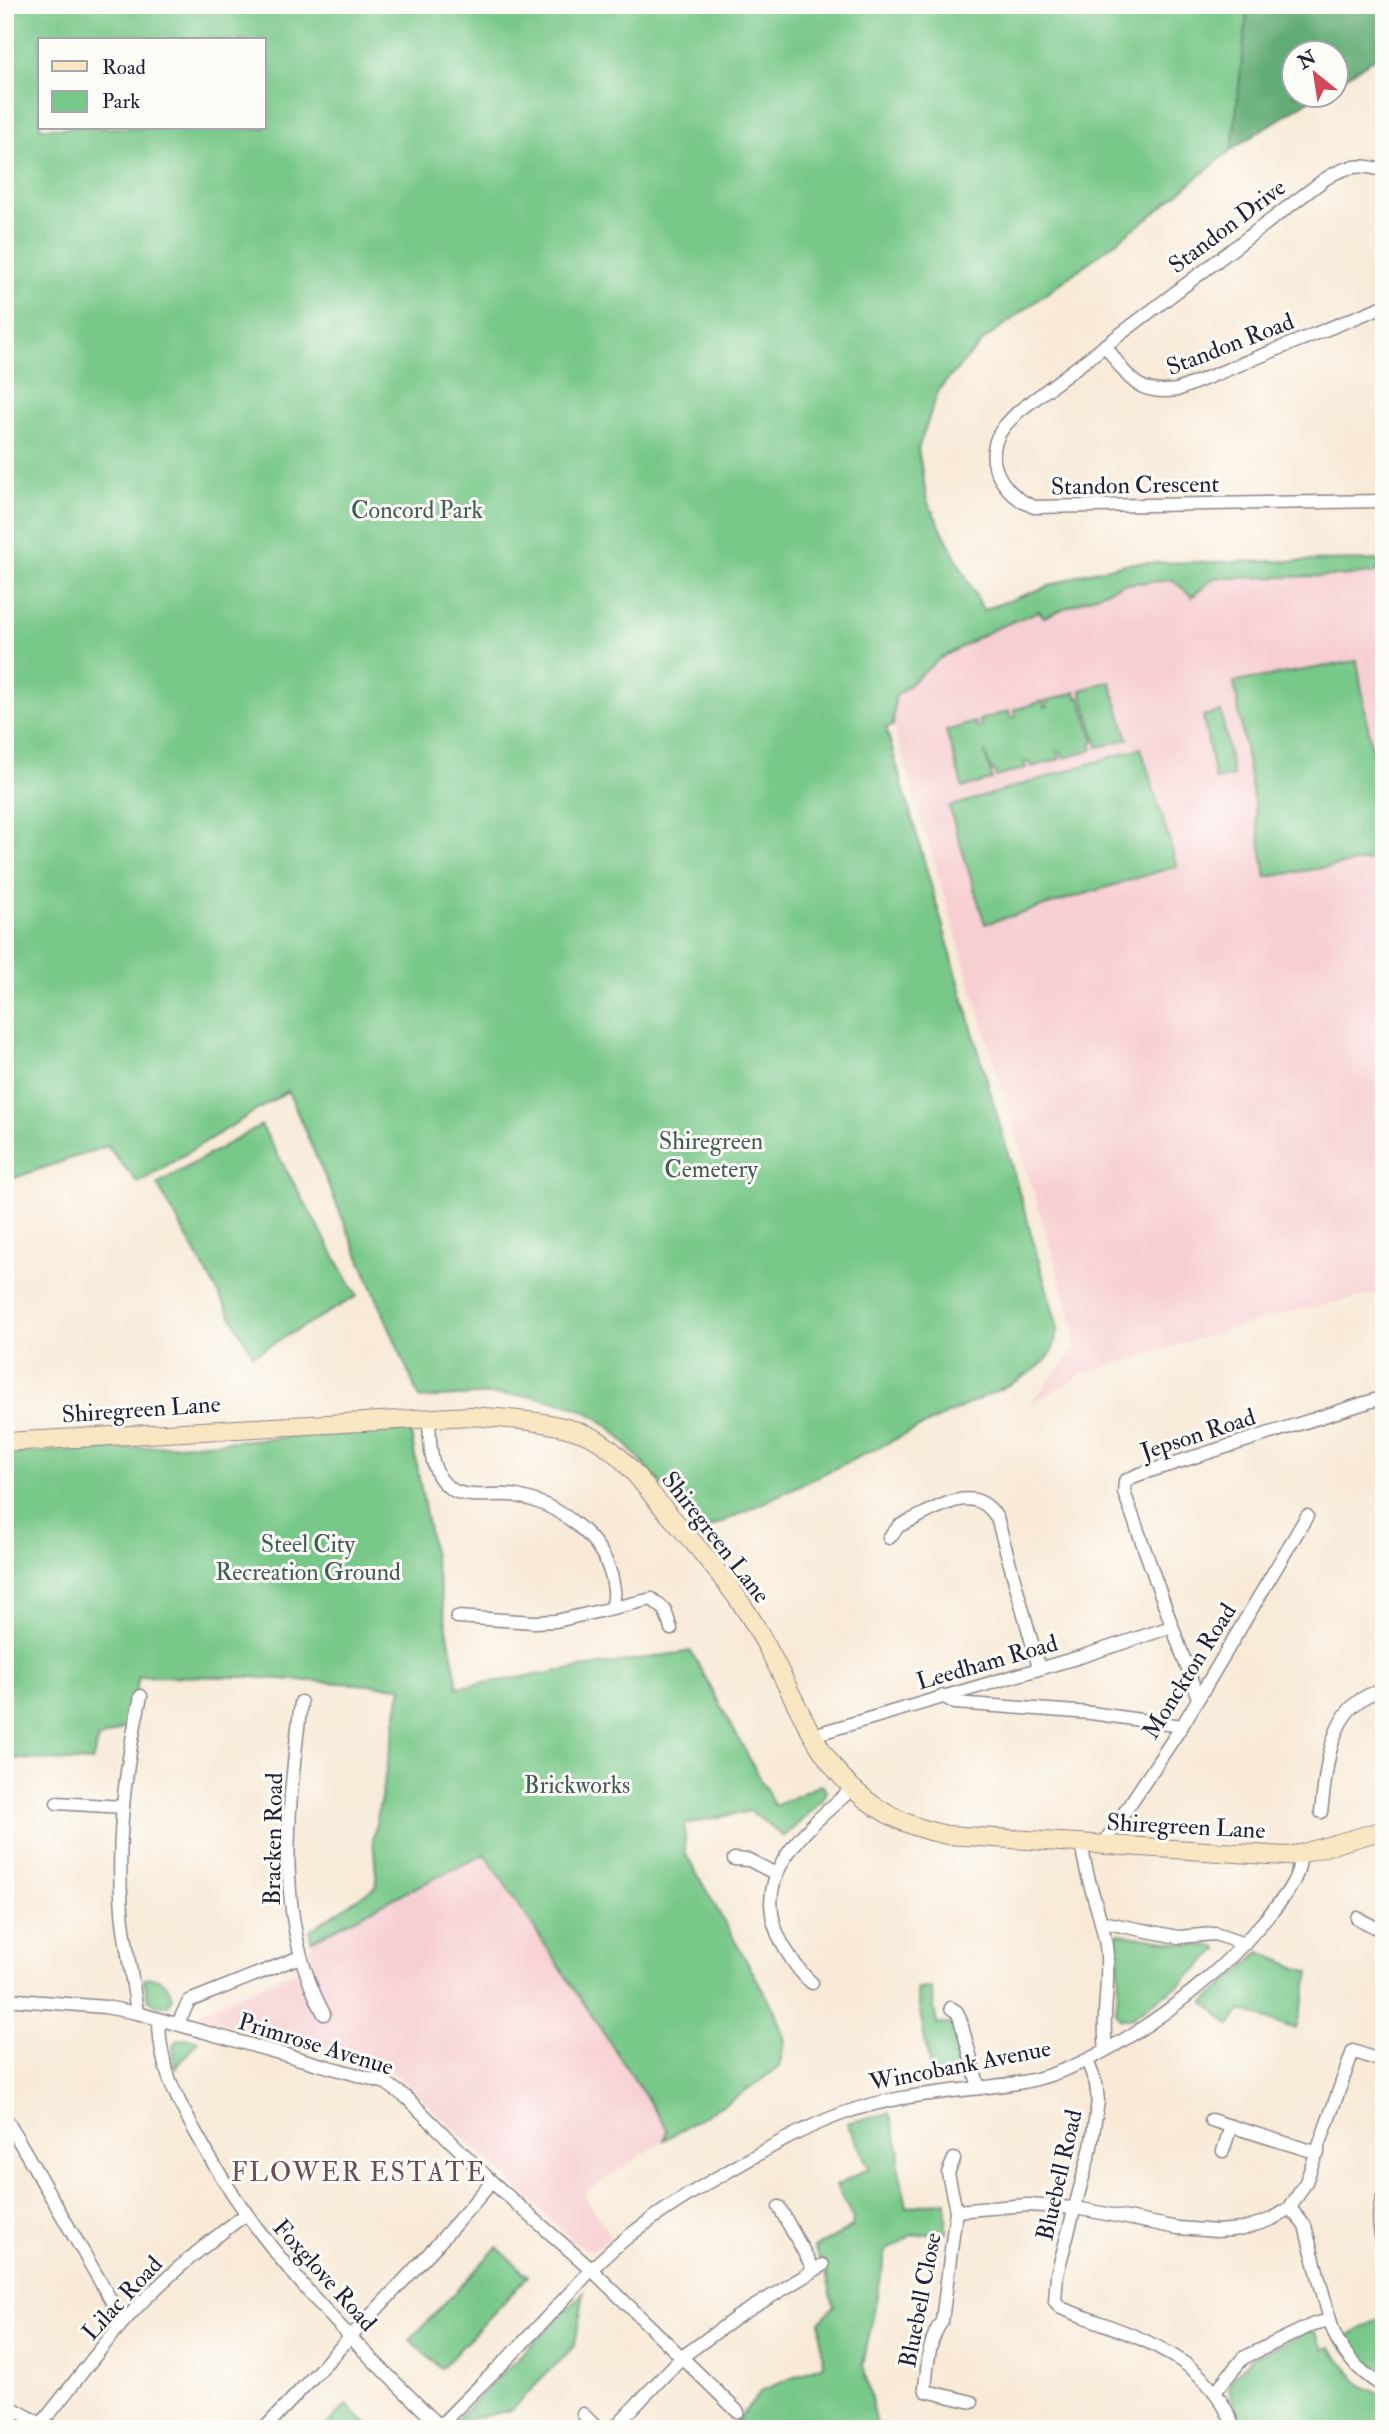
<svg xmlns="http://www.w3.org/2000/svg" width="1389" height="2434" font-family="'IM FELL Double Pica',serif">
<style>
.built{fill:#f7cfd2}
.green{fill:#78c889;stroke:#4d7562;stroke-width:2;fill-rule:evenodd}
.forest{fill:#62ac75;stroke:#426758;stroke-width:2}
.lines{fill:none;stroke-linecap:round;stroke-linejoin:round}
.street-casing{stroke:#8d8689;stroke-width:15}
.secondary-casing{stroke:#8d8689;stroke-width:20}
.street{stroke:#fff;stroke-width:12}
.secondary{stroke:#f9e7c3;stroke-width:18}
.labels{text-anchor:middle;stroke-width:6;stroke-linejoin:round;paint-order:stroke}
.street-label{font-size:24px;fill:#22223b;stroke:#fdfcf7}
.park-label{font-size:24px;fill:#405c56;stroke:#fdfcf7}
.neighbourhood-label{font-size:26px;letter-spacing:2px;fill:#6a4d55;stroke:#fdfcf7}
</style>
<rect width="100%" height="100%" fill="#fdfcf7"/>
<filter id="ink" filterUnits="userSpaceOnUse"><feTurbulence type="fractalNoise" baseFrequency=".0143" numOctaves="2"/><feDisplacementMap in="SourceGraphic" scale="14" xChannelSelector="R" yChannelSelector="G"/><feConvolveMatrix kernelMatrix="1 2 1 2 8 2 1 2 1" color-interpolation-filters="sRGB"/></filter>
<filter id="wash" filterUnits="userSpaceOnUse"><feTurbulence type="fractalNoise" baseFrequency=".00686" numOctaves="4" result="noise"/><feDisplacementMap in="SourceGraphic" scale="28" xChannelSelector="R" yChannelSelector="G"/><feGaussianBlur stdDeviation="1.57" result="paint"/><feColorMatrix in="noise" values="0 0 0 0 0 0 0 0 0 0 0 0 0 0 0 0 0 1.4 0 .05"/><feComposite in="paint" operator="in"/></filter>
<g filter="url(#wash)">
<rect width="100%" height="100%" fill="#f8ead7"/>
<g class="built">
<path d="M1376,573L1384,587V1292L1278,1315L1085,1373L1027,1406L1075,1350V1330L893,726L895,697L939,659L992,630L1039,610L1123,584L1137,581L1337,576Z"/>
<path d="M485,1854L667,2130L664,2140L584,2194L612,2239L592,2250L579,2246L383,2062L201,2017V2011L313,1964L311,1941Z"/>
</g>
<g class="green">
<path d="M5,5H1384V52L1337,82L1336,52H1294V94L1317,95L1232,149L1156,212L984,340L939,389L918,449L927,501L983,610L1085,573L1130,563L1383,560L1376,573L1337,576L1214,578L1192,597L1173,580L1123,584L1044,617L1039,611L992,630L939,659L895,697L893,726L886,728L1058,1328C1052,1363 1044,1363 1017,1381L704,1531C683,1508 661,1484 640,1460C629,1449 619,1434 607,1425C557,1386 479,1393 420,1399L288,1091L138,1183L107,1146L5,1181ZM40,40H264V128H40Z"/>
<path d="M1357,661L1384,823V858L1266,877L1234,682Z"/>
<path d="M1110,681L1128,739L1098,747L1081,690Z"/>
<path d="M1076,692L1077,698L1080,697L1094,741L1091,743L1093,750L1064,758L1061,751L1058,752L1060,759L1031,767L1029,762L1024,763L1026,768L996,777L995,771L992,772L985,752L992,779L963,788L946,731L975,722L977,728L981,727L979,720L1009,711L1011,718L1016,717L1014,710L1043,701L1045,707L1048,706L1046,701Z"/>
<path d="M1221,712L1233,776L1215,780L1203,716Z"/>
<path d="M1141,748L1177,866L985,924L949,807Z"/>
<path d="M261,1125L357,1296L253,1355L157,1184Z"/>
<path d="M410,1429L458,1687L691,1651L775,1806L822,1784L826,1790L823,1800L784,1837L750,1811L685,1824V1853L775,2011L785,2041L779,2067L741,2094L664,2140L667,2129L485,1854L404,1893L311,1941L310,1930L377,1886L373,1839L402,1687L250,1677L139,1676L129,1726L98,1739L92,1762L5,1758V1453L135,1448Z"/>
<path d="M1118,1933L1189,1945L1216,1946L1219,1949L1180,1984L1129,2019H1120L1116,2012L1119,1975L1116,1937Z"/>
<path d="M1260,1952L1310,1973L1296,2029L1241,2010L1230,2026L1205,2002Z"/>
<path d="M149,1977C162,1977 171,1987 172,1999L167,2006H159L148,1999L144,1980Z"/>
<path d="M931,1988L937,2024H950L956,2031L965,2068L962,2073L932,2079L916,1989Z"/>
<path d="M185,2039L198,2040L175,2069L173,2046L177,2041Z"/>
<path d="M889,2113L900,2152L898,2164L907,2207L946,2201V2232L912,2235L886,2251L863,2365L878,2429H730L763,2390L823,2365L820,2321L834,2306L826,2273L814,2248L852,2227L853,2218L836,2186L869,2168L847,2123Z"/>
<path d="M497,2247L528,2276L441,2369L410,2340Z"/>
<path d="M584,2292L575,2345L511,2410L453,2423Z"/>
<path d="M1384,2316V2387L1338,2342Z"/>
<path d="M1313,2330L1324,2349L1330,2347L1360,2384L1384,2397V2429H1244L1228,2388L1236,2374L1252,2357Z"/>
<path d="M347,2405L372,2429H323Z"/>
<path d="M5,2414L36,2429H5Z"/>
</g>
<path class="forest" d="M1248,5H1384V52L1337,82L1336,52H1294V94L1317,95L1232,149Z"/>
</g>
<g filter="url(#ink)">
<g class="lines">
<g class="street-casing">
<g id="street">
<path d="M1384,171C1361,163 1345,166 1325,179L1019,411C1010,420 1000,429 996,441C986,470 1009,497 1034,507L1384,501"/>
<path d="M1105,345C1127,375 1135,396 1177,390L1384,306"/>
<path d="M429,1417C430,1441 428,1476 453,1490C471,1500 497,1492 517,1496C557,1504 600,1534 611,1575C614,1587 616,1596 612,1607"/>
<path d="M889,1538L899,1526L907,1522C937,1509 975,1480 997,1518L1039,1668"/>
<path d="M457,1617L534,1622L556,1621L652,1599L665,1610L671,1629"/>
<path d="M943,1696L955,1703L1091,1713L1182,1726"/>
<path d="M1198,1698L1124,1492L1125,1481L1137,1475L1384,1397"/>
<path d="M301,1702C289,1806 272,1918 324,2014"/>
<path d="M813,1735L1083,1656L1171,1627"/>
<path d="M57,1803L123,1807"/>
<path d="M1321,1812C1327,1768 1328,1701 1384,1690"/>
<path d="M1082,1845C1085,1880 1101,1911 1106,1946C1111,1980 1101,2015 1106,2049"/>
<path d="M1102,1846L1182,1726L1307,1516"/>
<path d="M734,1859L749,1860L776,1874"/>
<path d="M1357,1918L1384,1932"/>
<path d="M1102,1922L1178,1937L1215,1934L1244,1944"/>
<path d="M812,1983C799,1972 791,1959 783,1945C745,1877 805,1830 852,1789"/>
<path d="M5,1999L105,2007L137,2013L386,2083L407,2098L492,2182L591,2269L738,2412"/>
<path d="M951,2008L957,2012L960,2019L979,2088"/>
<path d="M137,2013C133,1979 125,1945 122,1911C116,1839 125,1766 141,1696"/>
<path d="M159,2019C159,2065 174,2094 196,2133C258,2249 349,2338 443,2429"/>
<path d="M178,2023L189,2001L300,1957"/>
<path d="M1087,2060L1096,2084L1098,2101L1091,2147L1057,2274L1055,2301L1061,2308C1126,2334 1210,2353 1234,2429"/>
<path d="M5,2117L115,2307L126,2319"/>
<path d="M1211,2120L1318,2153"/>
<path d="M1223,2151L1231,2126"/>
<path d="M954,2159L948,2173L956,2211L942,2321C928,2341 928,2364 925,2387L926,2391L972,2402"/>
<path d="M1384,2194C1377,2210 1379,2231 1384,2248"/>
<path d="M779,2207L814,2270"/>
<path d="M956,2211L1027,2205L1076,2208L1178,2228L1217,2231L1243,2229L1272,2219L1290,2208L1306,2182L1353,2051L1384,2062"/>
<path d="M1330,2320C1337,2350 1358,2371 1384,2387"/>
<path d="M1215,2392L1243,2358L1314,2324L1330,2320L1305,2226L1290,2208"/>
<path d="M5,2404L50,2429"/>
<path d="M583,2414L598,2429"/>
<path d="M42,2423C71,2388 97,2351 127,2318C162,2279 203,2246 245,2215"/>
<path d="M264,2429L436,2246L492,2182"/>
<path d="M437,2429C463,2401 491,2376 517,2349C542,2323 567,2296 591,2270C622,2237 669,2206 708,2183C753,2157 798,2129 847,2112C904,2092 964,2092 1023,2082C1100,2068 1204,1991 1255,1931C1272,1911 1302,1883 1300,1854"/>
<path d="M613,2429L682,2357L737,2317L823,2265"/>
</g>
</g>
<g class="secondary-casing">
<path id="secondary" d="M5,1442L470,1416C508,1419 550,1420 585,1434C615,1445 638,1478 658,1502C688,1536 719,1571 745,1609C808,1705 816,1809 947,1835L1286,1856L1300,1854L1384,1830"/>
</g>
<use href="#street" class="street"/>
<use href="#secondary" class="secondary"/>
</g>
</g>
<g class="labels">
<g class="street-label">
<text transform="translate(1227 226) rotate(-37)" y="8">Standon Drive</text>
<text transform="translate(1230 344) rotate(-21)" y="8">Standon Road</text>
<text transform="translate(1135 485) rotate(-1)" y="8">Standon Crescent</text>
<text transform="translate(141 1409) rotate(-4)" y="8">Shiregreen Lane</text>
<text transform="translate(1198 1434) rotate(-18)" y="8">Jepson Road</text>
<text transform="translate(716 1537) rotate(52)" y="8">Shiregreen Lane</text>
<text transform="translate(987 1662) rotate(-16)" y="8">Leedham Road</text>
<text transform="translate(1189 1671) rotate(-58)" y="8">Monckton Road</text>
<text transform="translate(1186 1826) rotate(3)" y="8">Shiregreen Lane</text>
<text transform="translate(273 1839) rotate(-89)" y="8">Bracken Road</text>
<text transform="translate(316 2044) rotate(17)" y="8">Primrose Avenue</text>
<text transform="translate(960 2065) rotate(-11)" y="8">Wincobank Avenue</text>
<text transform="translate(1059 2175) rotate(-77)" y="8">Bluebell Road</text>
<text transform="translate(325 2275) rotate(48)" y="8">Foxglove Road</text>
<text transform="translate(122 2298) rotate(-47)" y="8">Lilac Road</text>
<text transform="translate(920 2300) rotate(-79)" y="8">Bluebell Close</text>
</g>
<g class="park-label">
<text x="417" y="518">Concord Park</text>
<text x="711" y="1149">Shiregreen<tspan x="711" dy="28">Cemetery</tspan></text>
<text x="308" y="1552">Steel City<tspan x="308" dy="28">Recreation Ground</tspan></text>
<text x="577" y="1793">Brickworks</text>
</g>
<g class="neighbourhood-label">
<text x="359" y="2181">FLOWER ESTATE</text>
</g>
</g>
<rect width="1389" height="2434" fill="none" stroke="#fdfcf7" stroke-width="28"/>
<rect x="38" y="38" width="228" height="91" fill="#fdfcf7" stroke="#a5a5ac" stroke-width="2"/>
<rect x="52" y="61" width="35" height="10" fill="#f9e7c3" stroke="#a5a5ac" stroke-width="2"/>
<text x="102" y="74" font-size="21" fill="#22223b">Road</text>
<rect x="52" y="91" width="35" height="21" fill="#78c889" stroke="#a5a5ac" stroke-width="2"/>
<text x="102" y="108" font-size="21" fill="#22223b">Park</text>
<g transform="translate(1315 74) rotate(330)"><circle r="33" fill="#fdfcf7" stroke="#a5a5ac" stroke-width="2"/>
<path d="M0-5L12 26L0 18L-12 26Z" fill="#d1495b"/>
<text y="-10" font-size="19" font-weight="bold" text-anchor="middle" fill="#22223b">N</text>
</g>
</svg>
